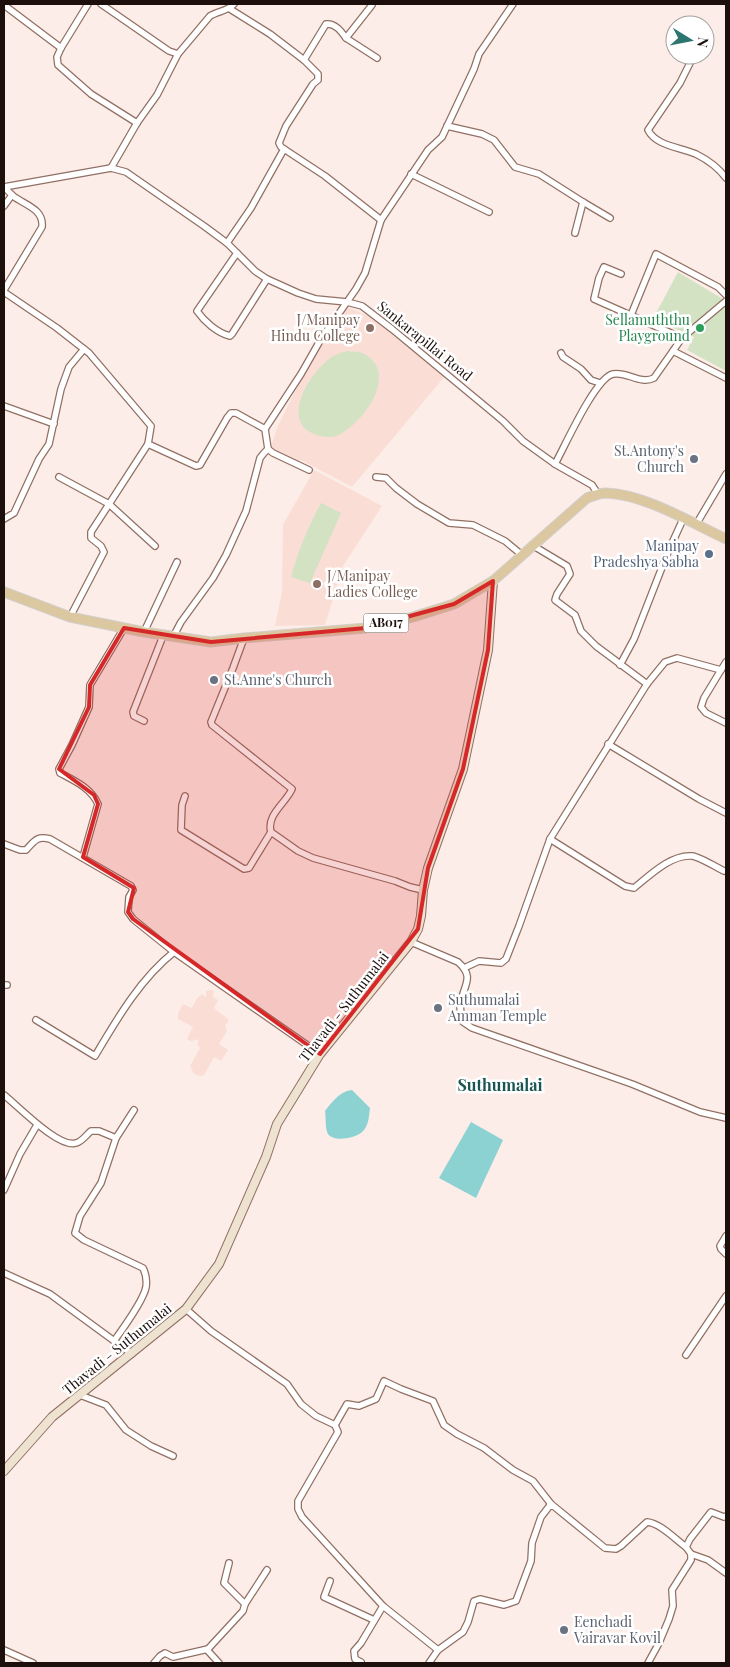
<svg xmlns="http://www.w3.org/2000/svg" width="730" height="1667" font-family="'Playfair Display',serif">
<style>
.built{fill:#faded5}
.green{fill:#d2e2c3}
.water{fill:#8dd2d3}
.lines{fill:none;stroke-linecap:round;stroke-linejoin:round}
.minor-casing{stroke:#917064;stroke-width:8}
.secondary-casing{stroke:#917064;stroke-width:10}
.primary-casing{stroke:#d2cfce;stroke-width:11}
.minor{stroke:#fff;stroke-width:5.5}
.secondary{stroke:#ede3d0;stroke-width:8}
.primary{stroke:#dbc7a0;stroke-width:9}
.marked{fill:#d62828;fill-opacity:0.2;stroke:#d62828;stroke-width:4;stroke-linejoin:round}
.education-dot{fill:#8d6e63;stroke:#fff;stroke-width:2}
.leisure-dot{fill:#2e9e5b;stroke:#fff;stroke-width:2}
.worship-dot{fill:#6b7280;stroke:#fff;stroke-width:2}
.service-dot{fill:#5c6f8a;stroke:#fff;stroke-width:2}
.labels{text-anchor:middle;stroke-width:5;stroke-linejoin:round;paint-order:stroke}
.shield{fill:#fff;stroke:#615855;stroke-width:1}
.shield-label{font-size:12px;font-weight:bold;fill:#1d100c}
.education-label{font-size:14px;fill:#785e54;stroke:#fff;text-anchor:end}
.leisure-label{font-size:14px;fill:#27864d;stroke:#fff;text-anchor:end}
.street-label{font-size:14px;fill:#1d100c;stroke:#fff}
.worship-label{font-size:14px;fill:#5b616d;stroke:#fff;text-anchor:start}
.service-label{font-size:14px;fill:#4e5e75;stroke:#fff;text-anchor:end}
.quarter-label{font-size:16px;font-weight:bold;fill:#1b5552;stroke:#fff}
</style>
<rect width="100%" height="100%" fill="#fdede8"/>
<g class="built">
<path d="M348,307L371,317L445,376L352,487L301,460L295,462L270,449L277,428L315,351L322,346Z"/>
<path d="M314,470L382,506L343,566L325,625L275,626L282,592L283,525Z"/>
<path d="M210,990L214,991L213,997L218,1000L214,1008L229,1020L225,1026L227,1031L219,1044L228,1050L221,1061L214,1057L204,1075L200,1076L194,1074L190,1066L200,1048L197,1044L199,1041L194,1039L193,1042L187,1039L193,1027L178,1019V1014L183,1004L192,1008L197,998L202,994L205,997H206V991Z"/>
</g>
<g class="green">
<path d="M678,272L726,301V371L687,350L694,337L653,319Z"/>
<path d="M347,351C351,352 358,351 362,353C397,369 371,412 349,428C344,432 337,438 329,437C276,433 303,380 329,359C333,355 341,353 347,351Z"/>
<path d="M321,503L341,513L310,583L291,577C298,551 308,527 321,503Z"/>
</g>
<g class="water">
<path d="M352,1090L370,1108C369,1115 369,1124 364,1130C358,1138 335,1143 328,1134C325,1129 326,1117 325,1111C332,1102 340,1091 352,1090Z"/>
<path d="M471,1122L503,1140L476,1198L439,1178Z"/>
</g>
<g class="lines">
<g class="minor-casing">
<g id="minor">
<path d="M88,4L61,48L57,57L58,65L91,94L137,123"/>
<path d="M101,4L169,51L178,54"/>
<path d="M4,5L61,48"/>
<path d="M230,9L270,34L304,60L318,74V80L313,84L286,126L279,143L281,147L325,176L381,220"/>
<path d="M346,38L377,58"/>
<path d="M304,60L326,24C335,23 341,31 346,38L372,5"/>
<path d="M691,61L680,83L648,130C656,146 680,147 696,154C708,160 718,167 726,178"/>
<path d="M447,126L482,134L494,140L515,167L539,174L583,202L610,218"/>
<path d="M111,168L137,123L157,95L178,54L210,16C218,11 228,11 234,4"/>
<path d="M411,174L489,212"/>
<path d="M4,187L111,168L126,172L204,226L227,243L255,271L267,279L298,293L316,299L347,302L362,306L392,329L503,421L523,441L555,464L592,485L598,494"/>
<path d="M4,206L12,195"/>
<path d="M575,233L583,202"/>
<path d="M227,243L251,208L284,149"/>
<path d="M237,253L197,311C204,321 217,333 230,336L232,334L267,279"/>
<path d="M621,274L604,267L599,278L594,299L682,338"/>
<path d="M4,290L42,227C44,209 25,205 13,196C10,193 7,190 4,187"/>
<path d="M4,292L57,328L89,353L151,426L148,444L91,532V538L101,546L104,552L70,617"/>
<path d="M631,315L656,254L718,287L726,295"/>
<path d="M673,351L726,378"/>
<path d="M561,353L563,357L581,369L591,380L600,383"/>
<path d="M4,406L54,424"/>
<path d="M265,429L301,374L321,339L356,289L365,273L381,220L428,150L442,137L474,69L479,54L513,4"/>
<path d="M148,444L196,466L200,465L227,418L231,413H236L265,429L268,449L273,453L309,470"/>
<path d="M555,464C565,446 595,378 613,374C627,371 640,385 654,378L682,338L726,301"/>
<path d="M59,477L109,504L155,546"/>
<path d="M376,477L386,478L396,488L417,504L449,523L473,525L505,541L522,555"/>
<path d="M4,519L14,513L39,459L49,444L61,389L69,367L84,349"/>
<path d="M697,523L726,474"/>
<path d="M532,545L567,566L570,574L557,594L555,600L575,615L581,631L596,646L647,684"/>
<path d="M144,632L177,562"/>
<path d="M173,637L181,622L213,578L226,555L246,511L260,458L264,453L268,449"/>
<path d="M244,638L233,668L211,722L212,725L292,789C286,803 266,815 271,832L298,851L313,858L395,881L410,887L423,890"/>
<path d="M620,665L634,639L668,552L684,517"/>
<path d="M721,670L704,698L701,707L706,713L726,723"/>
<path d="M144,721L134,716L133,712L163,636"/>
<path d="M608,744L699,799L726,813"/>
<path d="M185,796L182,805L181,830L244,869L249,868L271,832"/>
<path d="M550,839L625,886L634,888C649,876 671,854 692,856C700,857 716,867 724,871"/>
<path d="M4,844L20,850H26C35,840 37,836 50,839L131,886L133,890L129,897L128,912L133,919L174,952L320,1054"/>
<path d="M83,857L98,804C91,788 75,781 60,773L59,769L72,745L89,707L90,685L124,628"/>
<path d="M411,942L458,962C475,977 464,984 461,1002C459,1008 461,1015 463,1022L472,1028L632,1084L700,1112L726,1118"/>
<path d="M464,968L479,961L501,963L506,959L519,926L550,839L647,684L665,662L677,658L721,670L726,662"/>
<path d="M4,985H7"/>
<path d="M36,1020L95,1056C117,1019 140,979 174,952"/>
<path d="M4,1095C17,1105 59,1149 76,1143C82,1142 87,1134 91,1131H99L116,1138"/>
<path d="M4,1190L20,1154L37,1125"/>
<path d="M726,1236L720,1246L721,1249L726,1254"/>
<path d="M4,1273L50,1294L132,1354"/>
<path d="M186,1309L211,1331L287,1384L301,1404L316,1416L335,1425L338,1432L298,1501V1509L302,1517L383,1606L438,1650"/>
<path d="M114,1341C122,1330 144,1299 146,1287C147,1280 146,1274 143,1268L84,1240L75,1233L80,1216L101,1183L116,1138L134,1110"/>
<path d="M686,1355L726,1296"/>
<path d="M80,1395L106,1405L126,1430L151,1446L173,1456"/>
<path d="M335,1425L347,1404L359,1406L376,1399L384,1381L401,1389L433,1401L444,1425L457,1434L484,1448L513,1470L533,1481L551,1504"/>
<path d="M691,1554L708,1560L726,1573"/>
<path d="M330,1581L324,1597L374,1620"/>
<path d="M245,1604L267,1570"/>
<path d="M4,1650L33,1663"/>
<path d="M361,1662L355,1659L354,1651L361,1643L383,1606"/>
<path d="M154,1663L160,1656L165,1653L173,1657L208,1649"/>
<path d="M219,1663L208,1651V1649L243,1611L245,1604L224,1583L229,1563"/>
<path d="M429,1663L438,1650L463,1632L468,1622L474,1601L480,1599L504,1605L516,1601L531,1561L532,1543L541,1517L551,1504L605,1548L616,1549L621,1546L647,1522C660,1523 675,1539 686,1547"/>
<path d="M648,1663L659,1643L669,1619L673,1606L672,1590L691,1560V1554L686,1547L690,1539L711,1512L724,1517L726,1516"/>
</g>
</g>
<g class="secondary-casing">
<path id="secondary" d="M4,1471L52,1417L186,1309L219,1264L266,1157L277,1124L320,1054L411,942L418,929L421,916L423,890L428,868L463,769L488,650L493,581"/>
</g>
<g class="primary-casing">
<path id="primary" d="M4,592L70,617L144,632L211,642L244,638L366,628L413,617L454,604L493,581L587,498C593,496 600,493 606,493C644,494 692,523 726,539"/>
</g>
<use href="#minor" class="minor"/>
<use href="#secondary" class="secondary"/>
<use href="#primary" class="primary"/>
</g>
<path class="marked" d="M493,581L488,650L463,769L428,868L418,929L320,1054L133,919L128,912L134,888L83,857L98,804L94,795L59,769L89,707L90,685L124,628L211,642L366,628L454,604Z"/>
<g class="education-dot">
<circle cx="370" cy="328" r="5"/>
<circle cx="317" cy="584" r="5"/>
</g>
<circle class="leisure-dot" cx="700" cy="328" r="5"/>
<g class="worship-dot">
<circle cx="694" cy="459" r="5"/>
<circle cx="214" cy="680" r="5"/>
<circle cx="438" cy="1008" r="5"/>
<circle cx="564" cy="1630" r="5"/>
</g>
<circle class="service-dot" cx="709" cy="554" r="5"/>
<g class="labels">
<rect class="shield" x="363.5" y="613.5" width="45" height="19" rx="4"/>
<g class="shield-label">
<text x="386" y="627">AB017</text>
</g>
<g class="education-label">
<text x="360" y="325">J/Manipay<tspan x="360" dy="16">Hindu College</tspan></text>
<text x="327" y="581" text-anchor="start">J/Manipay<tspan x="327" dy="16">Ladies College</tspan></text>
</g>
<g class="leisure-label">
<text x="690" y="325">Sellamuththu<tspan x="690" dy="16">Playground</tspan></text>
</g>
<g class="street-label">
<text transform="translate(425 341) rotate(39)" y="5">Sankarapillai Road</text>
<text transform="translate(344 1007) rotate(-52)" y="5">Thavadi - Suthumalai</text>
<text transform="translate(117 1349) rotate(-39)" y="5">Thavadi - Suthumalai</text>
</g>
<g class="worship-label">
<text x="684" y="456" text-anchor="end">St.Antony's<tspan x="684" dy="16">Church</tspan></text>
<text x="224" y="685">St.Anne's Church</text>
<text x="448" y="1005">Suthumalai<tspan x="448" dy="16">Amman Temple</tspan></text>
<text x="574" y="1627">Eenchadi<tspan x="574" dy="16">Vairavar Kovil</tspan></text>
</g>
<g class="service-label">
<text x="699" y="551">Manipay<tspan x="699" dy="16">Pradeshya Sabha</tspan></text>
</g>
<g class="quarter-label">
<text x="500" y="1091">Suthumalai</text>
</g>
</g>
<rect width="730" height="1667" fill="none" stroke="#1d100c" stroke-width="10"/>
<g transform="translate(690 40) rotate(100)"><circle r="24" fill="#ffffff" stroke="#a59f9e"/>
<path d="M0-4L9 19L0 12L-9 19Z" fill="#2d7571"/>
<text y="-8" font-size="14" font-weight="bold" text-anchor="middle" fill="#1d100c">N</text>
</g>
</svg>
